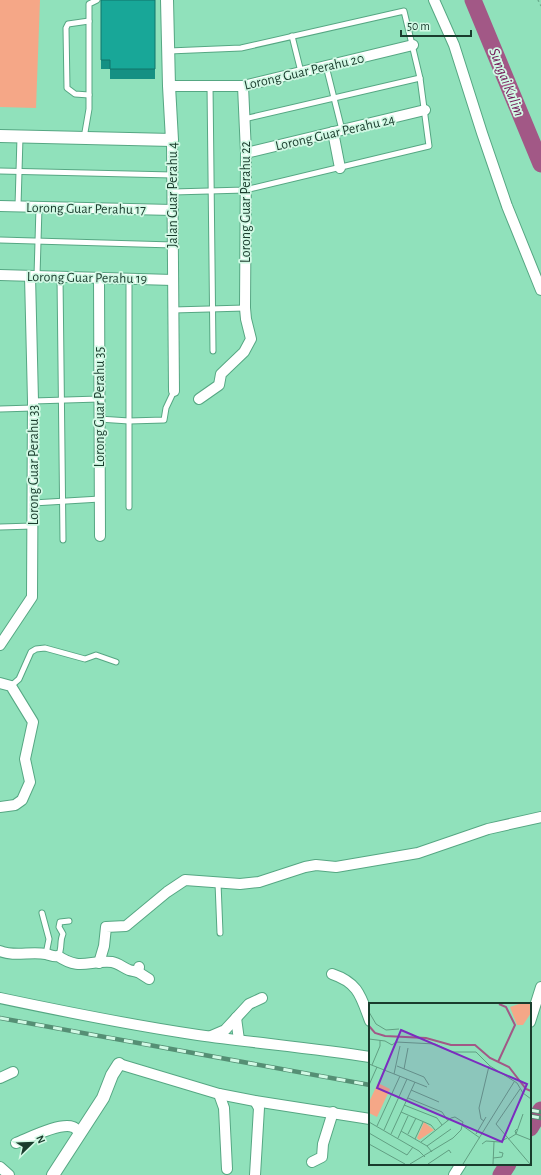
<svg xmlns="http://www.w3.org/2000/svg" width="541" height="1175" font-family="'Alegreya Sans',sans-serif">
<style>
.green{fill:#f5a787}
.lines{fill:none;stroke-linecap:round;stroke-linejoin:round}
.river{stroke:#a25886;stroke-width:17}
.service-casing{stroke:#56a783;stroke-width:7}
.minor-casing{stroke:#56a783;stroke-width:12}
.tertiary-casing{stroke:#56a783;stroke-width:14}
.path{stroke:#6bae8f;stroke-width:1.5;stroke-dasharray:2 3;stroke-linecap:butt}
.service{stroke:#fff;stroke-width:5}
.minor{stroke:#fff;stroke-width:10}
.tertiary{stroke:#fff;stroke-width:12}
.rail-casing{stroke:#558f74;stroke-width:4.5}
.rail{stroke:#d2f9e5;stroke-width:3;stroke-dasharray:9;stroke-linecap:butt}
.wall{fill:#159083}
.building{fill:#18a798;stroke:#11756a}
.labels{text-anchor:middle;stroke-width:3.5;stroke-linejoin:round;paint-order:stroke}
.street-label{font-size:14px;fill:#1a3c2d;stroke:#d2f9e5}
.water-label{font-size:15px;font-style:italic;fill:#711556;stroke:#d2f9e5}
.inset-river{fill:none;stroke:#a25886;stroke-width:2}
.inset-road{fill:none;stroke:#619f82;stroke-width:1}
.view{fill:#7b2cbf;fill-opacity:0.15;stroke:#7b2cbf;stroke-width:2}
.inset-edge{fill:none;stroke:#1a3c2d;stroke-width:2}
</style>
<rect width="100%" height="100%" fill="#90e1bb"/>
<path class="green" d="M0,0H40L36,108L0,107Z"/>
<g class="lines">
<g class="river">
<path d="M473,0L541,164"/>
<path d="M530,1128L541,1110"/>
<path d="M501,1175L508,1164"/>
</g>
<g class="service-casing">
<g id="service">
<path d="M292,36L301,72"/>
<path d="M169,51L241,48L404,11L420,78L429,146L245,190L173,192"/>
<path d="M326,66L342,130"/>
<path d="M210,85L213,351"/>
<path d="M89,95L75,94L67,88L66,28L68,24L89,21"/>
<path d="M244,119L420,78"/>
<path d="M84,138L89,109V4L97,0"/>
<path d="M0,171L173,175"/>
<path d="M18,206L20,137"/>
<path d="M0,240L173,245"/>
<path d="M37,276L39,207"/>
<path d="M60,277L63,540"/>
<path d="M129,278V507"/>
<path d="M173,310L245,308"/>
<path d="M33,401L99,399"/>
<path d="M0,409L33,408"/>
<path d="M99,419L129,421L164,420L166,408L174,391"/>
<path d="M33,503L100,499"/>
<path d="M0,527L33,526"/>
<path d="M11,686L19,679L31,652L36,649L45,648L85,659L96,655L116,662"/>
<path d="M218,883L220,933"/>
<path d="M42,913L49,939L46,954"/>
<path d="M58,956C63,948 59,942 63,934L59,927L60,922L69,921"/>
</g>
</g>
<g class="minor-casing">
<g id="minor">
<path d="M434,0L454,45L482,133L507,206L541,290"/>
<path d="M169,86H243L413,45"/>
<path d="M333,132L340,168"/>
<path d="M172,140L174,391"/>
<path d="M246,153L425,110"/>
<path d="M0,206L173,210"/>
<path d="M0,275L173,280"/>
<path d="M99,278L100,536"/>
<path d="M199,399L219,385L221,374L244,352L251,339L246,319L245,308L246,153L243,86"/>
<path d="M0,645L32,597L33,401L30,276"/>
<path d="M0,683L11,686L33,722L25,759L30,782L22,800L15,805L0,807"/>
<path d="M0,951C14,957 31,951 46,954C51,955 53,957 58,956C80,971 89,960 112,962C118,963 124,968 129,970C132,971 135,971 138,972L139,967"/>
<path d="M99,963L104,946L106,927L126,926L167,892L185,880L240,884L259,882L305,867L316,865L336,867L418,853L488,829L541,817"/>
<path d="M138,972L149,979"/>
<path d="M332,974C359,983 361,997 370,1021"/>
<path d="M0,998C66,1012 131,1025 198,1035C255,1043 313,1048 370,1057"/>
<path d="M236,1018L239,1040"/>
<path d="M530,1022L541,987"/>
<path d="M211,1036L225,1030L249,1004L262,998"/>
<path d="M119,1064L219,1094L255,1101L370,1119"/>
<path d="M0,1078L13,1072"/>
<path d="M219,1094L224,1108L227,1169"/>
<path d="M16,1143C29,1138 60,1122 73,1127C76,1128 78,1131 80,1133"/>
<path d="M312,1162L322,1157L323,1144L333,1112"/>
<path d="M0,1167L9,1175"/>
<path d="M255,1175L259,1108L255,1101"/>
<path d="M454,1175L461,1164"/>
</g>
</g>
<g class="tertiary-casing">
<g id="tertiary">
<path d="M0,136L172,140L169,86L167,0"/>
<path d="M53,1175L103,1098L112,1075L119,1064"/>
</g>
</g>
<path class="path" d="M538,0L541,6"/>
<use href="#service" class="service"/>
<use href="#minor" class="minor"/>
<use href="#tertiary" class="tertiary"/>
<g class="rail-casing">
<g id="rail">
<path d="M0,1018L370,1085"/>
<path d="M530,1110L541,1112"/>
<path d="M530,1116L541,1118"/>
</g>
</g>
<use href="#rail" class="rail"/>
</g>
<path class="wall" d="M101,0H155V79H110V69H101Z"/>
<path class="building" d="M101,0H155V69H110V60H101Z"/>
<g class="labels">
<g class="street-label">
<text transform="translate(304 71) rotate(-13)" y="5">Lorong Guar Perahu 20</text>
<text transform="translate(335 132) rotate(-13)" y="5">Lorong Guar Perahu 24</text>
<text transform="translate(172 195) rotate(-90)" y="5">Jalan Guar Perahu 4</text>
<text transform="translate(245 202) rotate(-90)" y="5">Lorong Guar Perahu 22</text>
<text transform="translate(86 208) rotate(1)" y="5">Lorong Guar Perahu 17</text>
<text transform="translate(87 277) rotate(1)" y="5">Lorong Guar Perahu 19</text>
<text transform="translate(99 407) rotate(-90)" y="5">Lorong Guar Perahu 35</text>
<text transform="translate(33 465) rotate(-90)" y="5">Lorong Guar Perahu 33</text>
</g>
<g class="water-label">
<text transform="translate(507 82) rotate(68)" y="5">Sungai Kulim</text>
</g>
</g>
<g transform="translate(369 1003)">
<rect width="162" height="162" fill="#90e1bb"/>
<path d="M150,1H162V10L154,22H148L141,4ZM9,80L21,86L8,114L0,110V99ZM55,119L65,127L50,137L48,135Z" fill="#f5a787"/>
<path class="inset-river" d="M0,23L6,30L16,33L57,35L82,42H106L121,55L140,64L157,86L162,88M129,59L146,22L137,4L130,1"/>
<path class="inset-road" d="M0,9L7,21L17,27L30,26M0,36L16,38L23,42L27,39L66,41L83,49H107L121,63L148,80L154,90L162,96M0,61L58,84M3,62L11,43V37M28,63L55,74L60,82M35,66L39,45M25,71L31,43M0,82L8,64M151,86L127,121L161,161M42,87L70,99M39,95L73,109L79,118M35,102L68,115L73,122M32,109L62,122L66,127M115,118L112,116L110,105L120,63M0,119L50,148L56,154M8,123L31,73M94,123L111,135M148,126L146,128L147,131L162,137M15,127L38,76M32,128L58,143L63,149M0,130L38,152L44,144M22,131L46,79M39,131L47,115M107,131L117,114M29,135L39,113M46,136L54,119M139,136L147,131L154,111M0,141L36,161M113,141L117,138L131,139L138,135M58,143L82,126M124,155L133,154L134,150L130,149M41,161L84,135L92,127L94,119L86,114L82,115L52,139M59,161L80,147L82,150M94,161L145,79M124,161L125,139"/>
<path class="view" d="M32,27L158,81L133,139L8,85Z"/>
<rect width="162" height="162" class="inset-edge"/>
</g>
<g transform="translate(32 1143) rotate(67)" stroke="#d2f9e5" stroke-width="3" paint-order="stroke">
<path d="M0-3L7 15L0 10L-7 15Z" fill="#1a3c2d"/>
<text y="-6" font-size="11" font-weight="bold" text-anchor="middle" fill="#1a3c2d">N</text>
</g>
<path d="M401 30v6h70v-6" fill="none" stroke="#1a3c2d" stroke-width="2"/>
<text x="407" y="30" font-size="12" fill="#1a3c2d" stroke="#d2f9e5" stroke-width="3" paint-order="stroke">50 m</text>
</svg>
